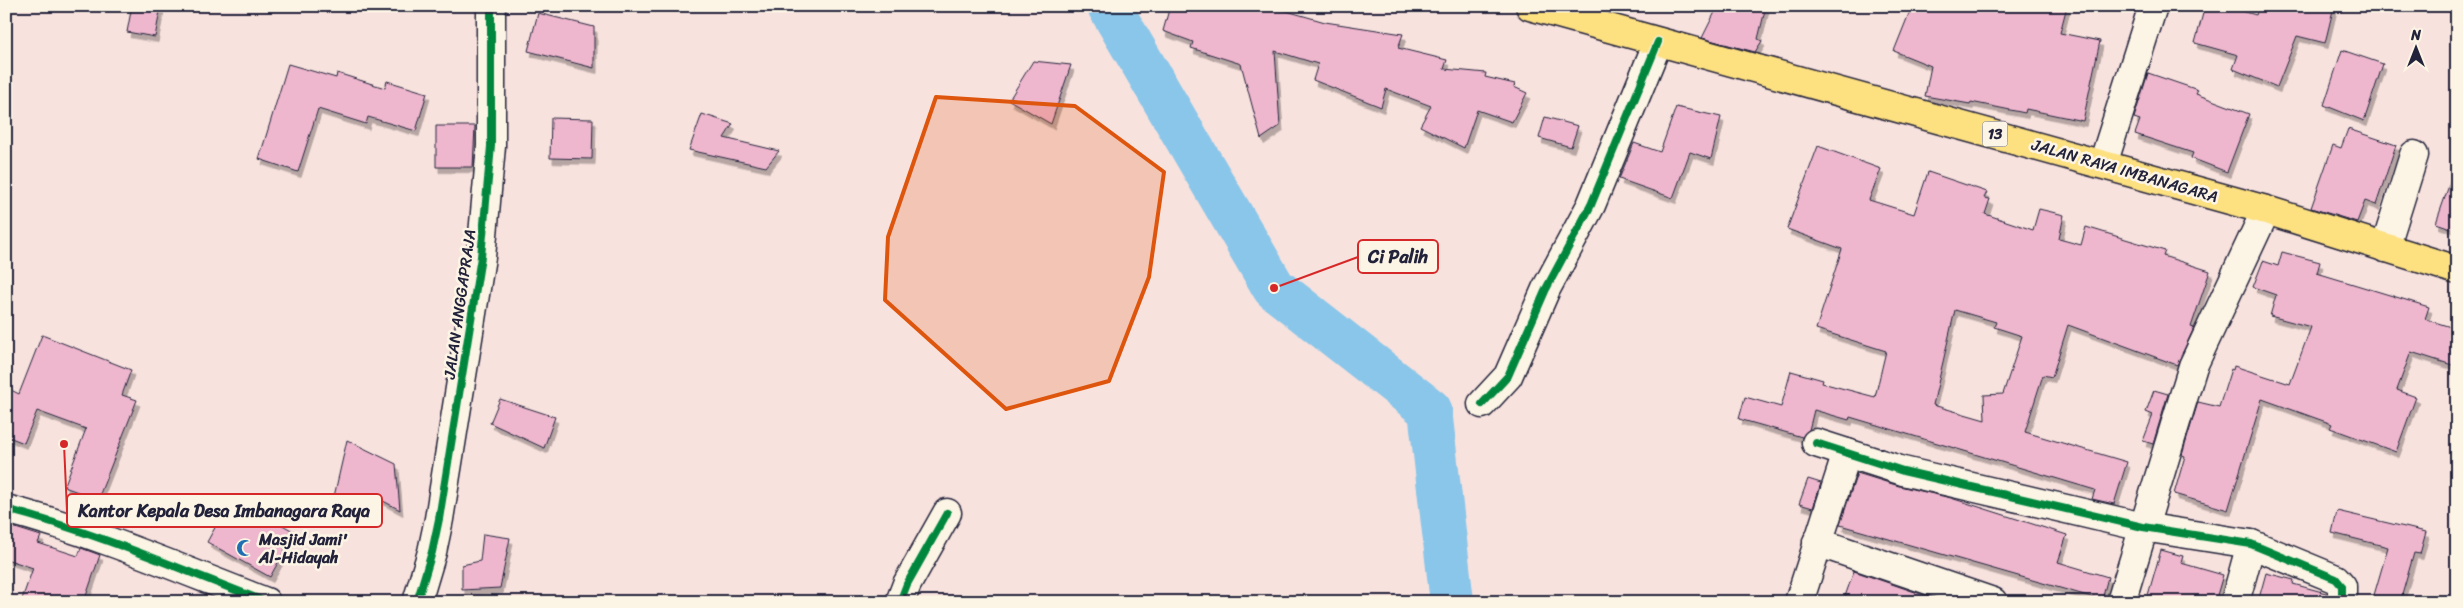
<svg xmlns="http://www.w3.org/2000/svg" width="2463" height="608" font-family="Sriracha,sans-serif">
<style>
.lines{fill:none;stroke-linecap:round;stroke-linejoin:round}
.river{stroke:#89c6e9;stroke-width:44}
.building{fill:#efb7ce;stroke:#22223b;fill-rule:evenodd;filter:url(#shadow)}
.minor-casing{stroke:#22223b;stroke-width:31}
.highway-casing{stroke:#22223b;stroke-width:31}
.minor{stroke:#fcf5e5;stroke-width:28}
.highway{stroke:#fde080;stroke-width:28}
.cycleway-casing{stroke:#fcf5e5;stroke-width:11}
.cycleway{stroke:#00873e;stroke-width:8}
.marked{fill:#de560e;fill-opacity:0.2;stroke:#de560e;stroke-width:4;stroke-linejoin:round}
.labels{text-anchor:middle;stroke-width:5;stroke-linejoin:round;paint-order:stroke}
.shield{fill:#fcf5e5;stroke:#63616e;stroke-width:1}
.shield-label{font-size:15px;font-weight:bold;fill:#22223b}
.street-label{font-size:16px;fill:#22223b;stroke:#fcf5e5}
.poi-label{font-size:16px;font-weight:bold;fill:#22223b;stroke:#fcf5e5;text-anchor:start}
.leader{fill:none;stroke:#d62828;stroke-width:2}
.callout-dot{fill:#d62828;stroke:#fcf5e5;stroke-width:2}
.callout{fill:#fcf5e5;stroke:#d62828;stroke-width:2}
.callout-label{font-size:18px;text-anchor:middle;font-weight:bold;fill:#22223b}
</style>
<defs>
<filter id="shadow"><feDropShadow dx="3" dy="5.5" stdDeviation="0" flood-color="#0004"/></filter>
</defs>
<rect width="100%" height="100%" fill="#f8e2de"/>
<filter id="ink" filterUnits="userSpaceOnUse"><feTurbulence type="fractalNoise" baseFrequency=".02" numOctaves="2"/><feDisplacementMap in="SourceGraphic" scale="10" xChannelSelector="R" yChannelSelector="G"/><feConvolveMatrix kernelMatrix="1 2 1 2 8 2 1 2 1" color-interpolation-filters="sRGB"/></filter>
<g filter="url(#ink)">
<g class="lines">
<path class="river" d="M1109,6L1274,288L1430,410L1452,602"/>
</g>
<g class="building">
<path d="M132,6H161L155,37L127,32Z"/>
<path d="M1170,6H1269L1325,22L1403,34L1398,48L1447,60L1444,69L1486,73L1485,77L1515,84L1514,87L1527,93L1512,122L1477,110L1464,148L1420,126L1431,106L1386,89L1381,107L1313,80L1318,64L1275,51L1280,126L1261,139L1241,64L1191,48L1193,42L1163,31Z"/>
<path d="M1718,6H1766L1758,39L1762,41L1755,52L1702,38Z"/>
<path d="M1912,6H2067L2060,33L2100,41L2083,121L2026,109L2025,113L1971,102L1970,104L1925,96L1931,66L1894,51Z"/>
<path d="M2205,6H2224L2256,15L2259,6H2334L2325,43L2297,36L2277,87L2233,69L2238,55L2195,43Z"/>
<path d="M538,13L594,27V68L528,51Z"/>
<path d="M2342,50L2383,64L2364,121L2324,105Z"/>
<path d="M1033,61L1071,65L1051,124L1009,100Z"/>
<path d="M288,64L336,78L337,73L385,88L387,81L427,93L416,131L368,117L366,124L318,109L298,172L259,159Z"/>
<path d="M2148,73L2198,90L2196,94L2249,114L2227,172L2191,158L2193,153L2135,134L2140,120L2134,118Z"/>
<path d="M1676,107L1721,117L1711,159L1690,152L1673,198L1619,179L1634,143L1660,152Z"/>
<path d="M702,114L733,124L724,138L779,151L766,167L689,150Z"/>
<path d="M1545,117L1578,126L1571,147L1539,138Z"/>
<path d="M551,118L593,119L592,159L550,158Z"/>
<path d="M436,126H475L473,167H436Z"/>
<path d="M2348,129L2396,145L2376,205L2365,201L2357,222L2311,208L2333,145L2341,148Z"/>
<path d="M1818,146L1881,169L1869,200L1914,214L1928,172L1987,192L1984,198L1990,199L1985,214L2033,230L2039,209L2064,215L2059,239L2081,245L2086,227L2165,251L2163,256L2210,271L2191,327L2194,328L2177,365L2068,325L2052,377L2043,375L2025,432L2127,462L2114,504L2092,499L2095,490L1850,417L1849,420L1814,410L1809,430L1802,437L1739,419L1745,397L1781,407L1791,371L1823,380L1822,383L1875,397L1886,351L1816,329L1842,249L1787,229ZM1955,310L1996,322L1994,327L2022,336L2003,394L1984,395L1985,420L1933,405Z"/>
<path d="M2454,171L2457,172V230L2436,223Z"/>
<path d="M2282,252L2320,262L2317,273L2429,307L2425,319L2457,329V351L2452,365L2411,352L2397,390L2416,397L2396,452L2330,428L2332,424L2262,399L2228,510L2174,494L2185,456L2182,455L2198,402L2219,407L2231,369L2233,370L2234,366L2290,384L2311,327L2270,316L2276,295L2253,287L2263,261L2278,266Z"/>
<path d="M42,335L131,370L122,395L137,400L98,499L64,487L86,429L37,411L24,443L6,436V401L11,390L19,394Z"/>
<path d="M2154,390L2168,394L2153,444L2143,441L2153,415L2146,412Z"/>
<path d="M500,399L555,417L544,448L490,423Z"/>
<path d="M347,440L396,464L400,510L372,495L362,518L333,501Z"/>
<path d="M1857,473L1899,486L1951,498L2067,535L2058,562L2108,577L2102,600L1840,525Z"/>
<path d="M1808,479L1821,483L1813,508L1799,504Z"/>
<path d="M232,497L295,532L270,577L207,542Z"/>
<path d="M2337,511L2426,532L2420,554L2414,553L2400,602H2372L2388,547L2332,533Z"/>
<path d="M6,525L41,536L38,543L78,556L81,548L100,555L84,602H21L33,568L6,559Z"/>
<path d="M483,534L510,538L500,588L462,590V565L480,561Z"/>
<path d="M2161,550L2183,556L2181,563L2223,575L2215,602H2146Z"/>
<path d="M1854,571L1944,602H1843Z"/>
<path d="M2266,573L2294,580L2293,584L2326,593V602H2258Z"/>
</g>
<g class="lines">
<g class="minor-casing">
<g id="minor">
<path d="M2103,164L2153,6"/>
<path d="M2385,248L2414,155"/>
<path d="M1482,404L1508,376L1546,289L1591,205L1658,42"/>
<path d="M1816,443L1903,471L2143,527L2251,544L2336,579L2342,586V602"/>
<path d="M6,509C95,532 180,569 266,602"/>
<path d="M1817,542L1993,602"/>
<path d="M417,602L432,552L439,519L481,257L491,146V6"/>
<path d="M900,602L907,584L947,513"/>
<path d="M1799,602L1847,453"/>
<path d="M2121,602L2193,366L2266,210"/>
<path d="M2235,602L2251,544"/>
</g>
</g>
<g class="highway-casing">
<path id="highway" d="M1530,6L2266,210L2457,270"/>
</g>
<use href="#minor" class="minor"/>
<use href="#highway" class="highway"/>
<g class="cycleway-casing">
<g id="cycleway">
<path d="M1482,404L1508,376L1546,289L1591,205L1658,42"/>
<path d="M1816,443L1903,471L2143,527L2251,544L2336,579L2342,586V602"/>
<path d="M6,509C95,532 180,569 266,602"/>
<path d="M417,602L432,552L439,519L481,257L491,146V6"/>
<path d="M900,602L907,584L947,513"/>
</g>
</g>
<use href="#cycleway" class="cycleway"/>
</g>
</g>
<path class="marked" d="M936,97L1075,106L1164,172L1149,277L1109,381L1006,409L885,300L888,237Z"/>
<defs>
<g id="mosque-bare" transform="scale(1.35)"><path d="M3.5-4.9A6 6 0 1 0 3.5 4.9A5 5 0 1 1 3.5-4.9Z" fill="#1f6fb2" stroke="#fcf5e5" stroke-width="2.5" paint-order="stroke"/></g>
</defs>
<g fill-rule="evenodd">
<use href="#mosque-bare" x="245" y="548"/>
</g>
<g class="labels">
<rect class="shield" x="1982.5" y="121.5" width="25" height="25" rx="4"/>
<g class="shield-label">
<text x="1995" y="139">13</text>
</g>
<g class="street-label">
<text transform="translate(2125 170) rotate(16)" y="6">JALAN RAYA IMBANAGARA</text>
<text transform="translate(459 304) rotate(-82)" y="6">JALAN ANGGAPRAJA</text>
</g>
<g class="poi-label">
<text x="259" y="545">Masjid Jami'<tspan x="259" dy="18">Al-Hidayah</tspan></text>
</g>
</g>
<path class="leader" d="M1274 288L1358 257M64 444L67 511"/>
<g class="callout-dot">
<circle cx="1274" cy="288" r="5"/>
<circle cx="64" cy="444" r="5"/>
</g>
<g class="callout">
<rect x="1358" y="240" width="80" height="33" rx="5"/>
<rect x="67" y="494" width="315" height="33" rx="5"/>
</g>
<g class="callout-label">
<text x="1398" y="263">Ci Palih</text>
<text x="224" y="517">Kantor Kepala Desa Imbanagara Raya</text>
</g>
<rect width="2463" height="608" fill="none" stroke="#fcf5e5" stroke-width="25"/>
<rect x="12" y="12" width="2438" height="583" fill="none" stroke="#22223b" stroke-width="2" filter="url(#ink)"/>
<g transform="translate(2416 48)" stroke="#fcf5e5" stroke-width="4" paint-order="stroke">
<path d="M0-4L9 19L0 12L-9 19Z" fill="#22223b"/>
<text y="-8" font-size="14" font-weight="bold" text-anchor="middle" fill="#22223b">N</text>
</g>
</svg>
